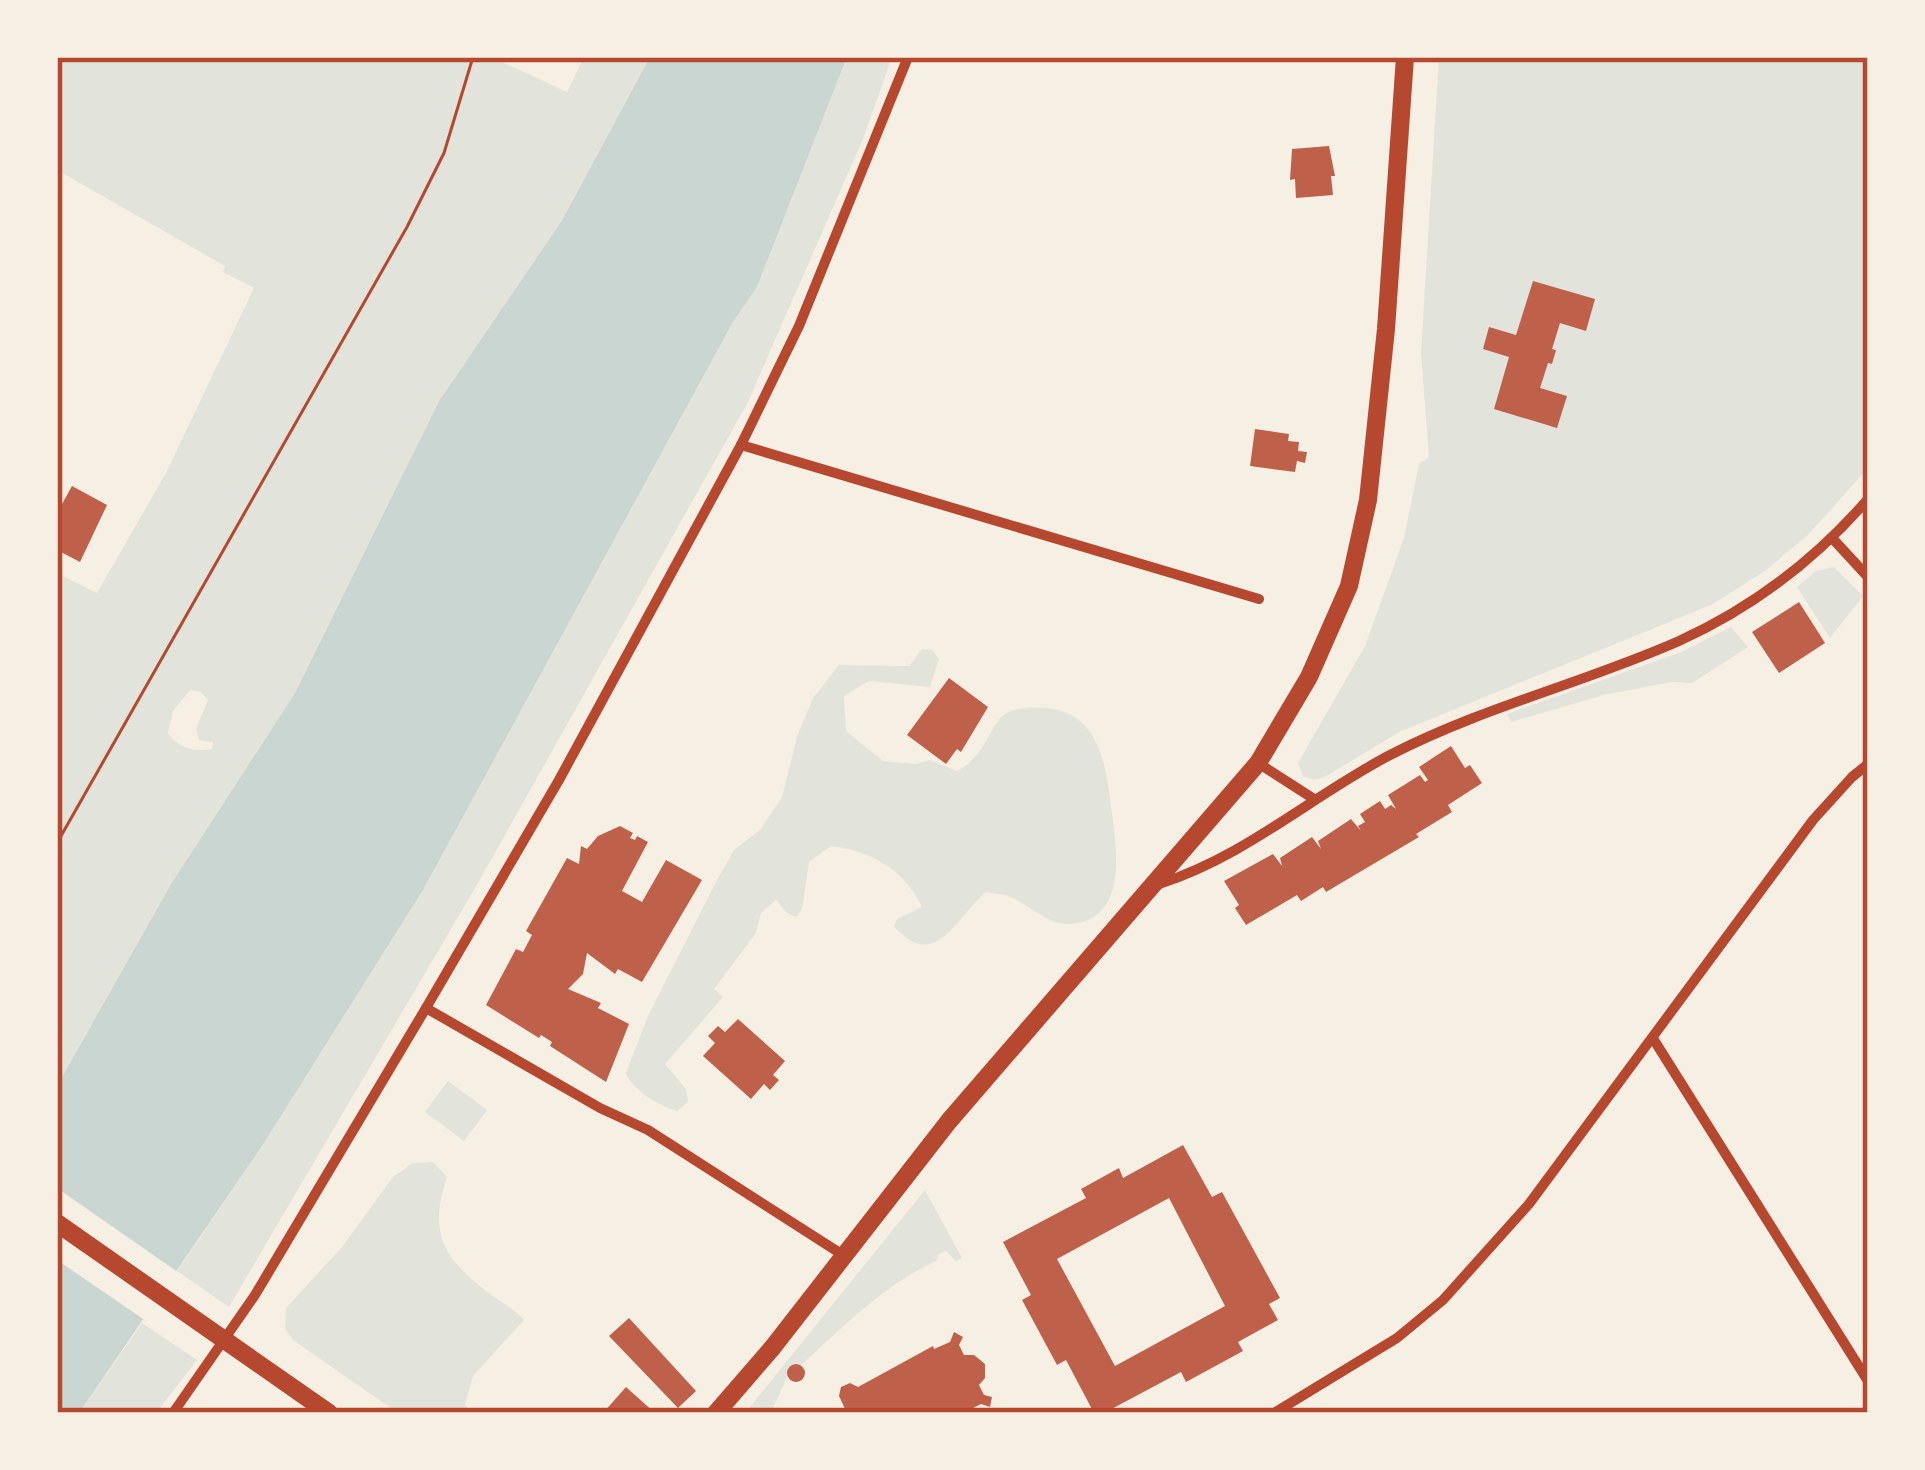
<svg xmlns="http://www.w3.org/2000/svg" width="1925" height="1470" font-family="Commissioner,sans-serif">
<style>
.green{fill:#e2e4dc;fill-rule:evenodd}
.water{fill:#c9d6d2}
.pier{fill:#f6efe4}
.building{fill:#bf614a;fill-rule:evenodd}
.lines{fill:none;stroke-linecap:round;stroke-linejoin:round}
.path{stroke:#b5482f;stroke-width:3}
.minor{stroke:#b5482f;stroke-width:10}
.primary{stroke:#b5482f;stroke-width:18}
.neatline{fill:none;stroke:#b5482f;stroke-width:4.5}
</style>
<rect width="100%" height="100%" fill="#f6efe4"/>
<g class="green">
<path d="M57,57H492L567,92L584,57H650L561,222L439,401L295,693L171,884L57,1086V573L97,593L166,473L254,288L223,272L225,266L57,170ZM190,690L201,692L208,700L196,729L199,740L213,742L212,749C194,752 178,748 168,733L173,711Z"/>
<path d="M847,57H892L863,139L747,404L478,883L229,1307L177,1271L264,1143L423,890L733,322L757,287Z"/>
<path d="M1439,57H1868V468L1808,535L1765,571L1711,605L1399,732L1323,778L1313,780L1303,776L1298,763L1365,646L1404,538L1419,464L1429,457L1421,353Z"/>
<path d="M1834,567L1863,596L1830,638L1797,587L1816,571Z"/>
<path d="M1731,627L1748,647L1692,683L1673,682L1607,694L1511,722L1507,714L1681,652Z"/>
<path d="M922,649L932,650L939,659L930,687L869,681L844,696L846,731L883,761L915,764L930,760L957,771C990,754 988,720 1011,711C1021,707 1037,707 1048,708C1099,714 1106,764 1111,807C1116,844 1130,918 1072,924C1049,926 1032,907 1013,898C1005,894 995,894 986,892C956,917 935,974 894,926L897,919L922,907C904,869 871,851 831,846L809,862L802,909L796,917L787,913L776,900L761,913L756,933L714,989L723,997L665,1064L686,1089L688,1102L677,1111C659,1105 633,1092 626,1073L648,1016L716,882L734,850L760,830L782,797L797,737L813,698L839,665L909,666Z"/>
<path d="M448,1081L487,1110L464,1141L425,1112Z"/>
<path d="M433,1162L447,1177C429,1231 441,1256 486,1291C499,1301 513,1308 524,1320L473,1376L465,1405L471,1413H398L293,1340L285,1329L286,1308L342,1247L393,1177L413,1163Z"/>
<path d="M925,1190L962,1258L956,1261L946,1251L939,1254L936,1261C884,1285 843,1327 801,1365L793,1364L771,1413H745Z"/>
<path d="M142,1323L197,1360L156,1413H79Z"/>
</g>
<path class="water" d="M650,57H847L757,287L733,322L423,890L264,1143L79,1413H57V1086L171,884L295,693L439,401L561,222Z"/>
<path class="pier" d="M57,1188L182,1275L149,1323L57,1260Z"/>
<g class="building">
<path d="M1329,146L1335,176H1331L1333,195L1296,198L1295,179L1290,180L1292,149Z"/>
<path d="M1533,281L1595,299L1586,331L1560,323L1552,349L1556,350L1552,364L1548,363L1540,388L1567,396L1557,428L1494,409L1509,357L1483,349L1489,327L1516,335Z"/>
<path d="M1255,429L1289,434L1288,441L1299,442L1298,451L1307,452L1305,463L1297,461L1295,472L1250,466Z"/>
<path d="M72,486L107,505L80,562L57,550V513Z"/>
<path d="M1799,602L1825,643L1779,673L1752,632Z"/>
<path d="M949,678L988,707L961,752L957,749L946,764L907,735Z"/>
<path d="M1451,746L1465,768L1470,765L1482,783L1448,805L1452,812L1416,834L1419,837L1326,892L1323,887L1301,901L1297,895L1246,925L1235,908L1239,905L1224,881L1273,854L1282,866L1280,858L1312,837L1321,849L1318,841L1351,819L1361,831L1358,826L1365,822L1360,814L1380,801L1385,809L1391,805L1396,809L1388,795L1420,775L1425,782L1428,780L1419,767Z"/>
<path d="M620,826L633,833L630,838L635,840L637,836L648,842L622,891L642,902L666,860L702,880L642,982L618,969L615,974L587,953L583,974L568,989L601,1003L598,1008L629,1024L606,1082L550,1046L552,1042L541,1035L539,1038L486,1005L516,949L523,952L532,935L526,931L567,858L579,864L581,846L587,849L598,836Z"/>
<path d="M738,1019L785,1061L773,1075L779,1080L770,1090L764,1084L751,1099L703,1056L715,1043L708,1036L718,1026L725,1032Z"/>
<path d="M1183,1145L1212,1197L1222,1192L1280,1298L1269,1304L1278,1320L1238,1342L1243,1351L1186,1382L1181,1372L1104,1413H1094L1066,1360L1057,1365L1022,1300L1031,1295L1003,1242L1086,1198L1081,1189L1119,1168L1123,1178ZM1169,1198L1225,1306L1115,1366L1057,1259Z"/>
<path d="M629,1318L696,1391L678,1408L609,1336Z"/>
<path d="M954,1332L963,1337L959,1345L964,1355H974L985,1364V1378L979,1385L984,1395L992,1397L990,1407L981,1404L963,1413H847L839,1396L841,1387L850,1383L858,1387L933,1346L934,1349L950,1342Z"/>
<circle cx="796" cy="1373" r="9"/>
<path d="M626,1387L655,1413H603Z"/>
</g>
<g class="lines">
<path class="path" d="M57,843L407,227L444,153L473,57"/>
<g class="minor">
<path d="M741,445L1259,599"/>
<path d="M1833,539L1868,577"/>
<path d="M1258,763L1314,799"/>
<path d="M1159,884C1246,856 1310,797 1390,755C1483,707 1584,683 1679,641C1752,608 1816,559 1868,499"/>
<path d="M426,1008L600,1108L648,1130L843,1255"/>
<path d="M1654,1040L1868,1381"/>
<path d="M173,1413L255,1295L426,1008L559,780L741,445L799,326L908,57"/>
<path d="M1274,1413L1397,1338L1443,1300L1529,1204L1813,820L1852,777L1868,764"/>
</g>
<g class="primary">
<path d="M57,1223L329,1413"/>
<path d="M716,1413L773,1347L949,1121L1258,763L1309,677L1349,586L1368,500L1386,329L1405,57"/>
</g>
</g>
<rect width="1925" height="1470" fill="none" stroke="#f6efe4" stroke-width="120"/>
<rect x="60" y="60" width="1805" height="1350" class="neatline"/>
</svg>
